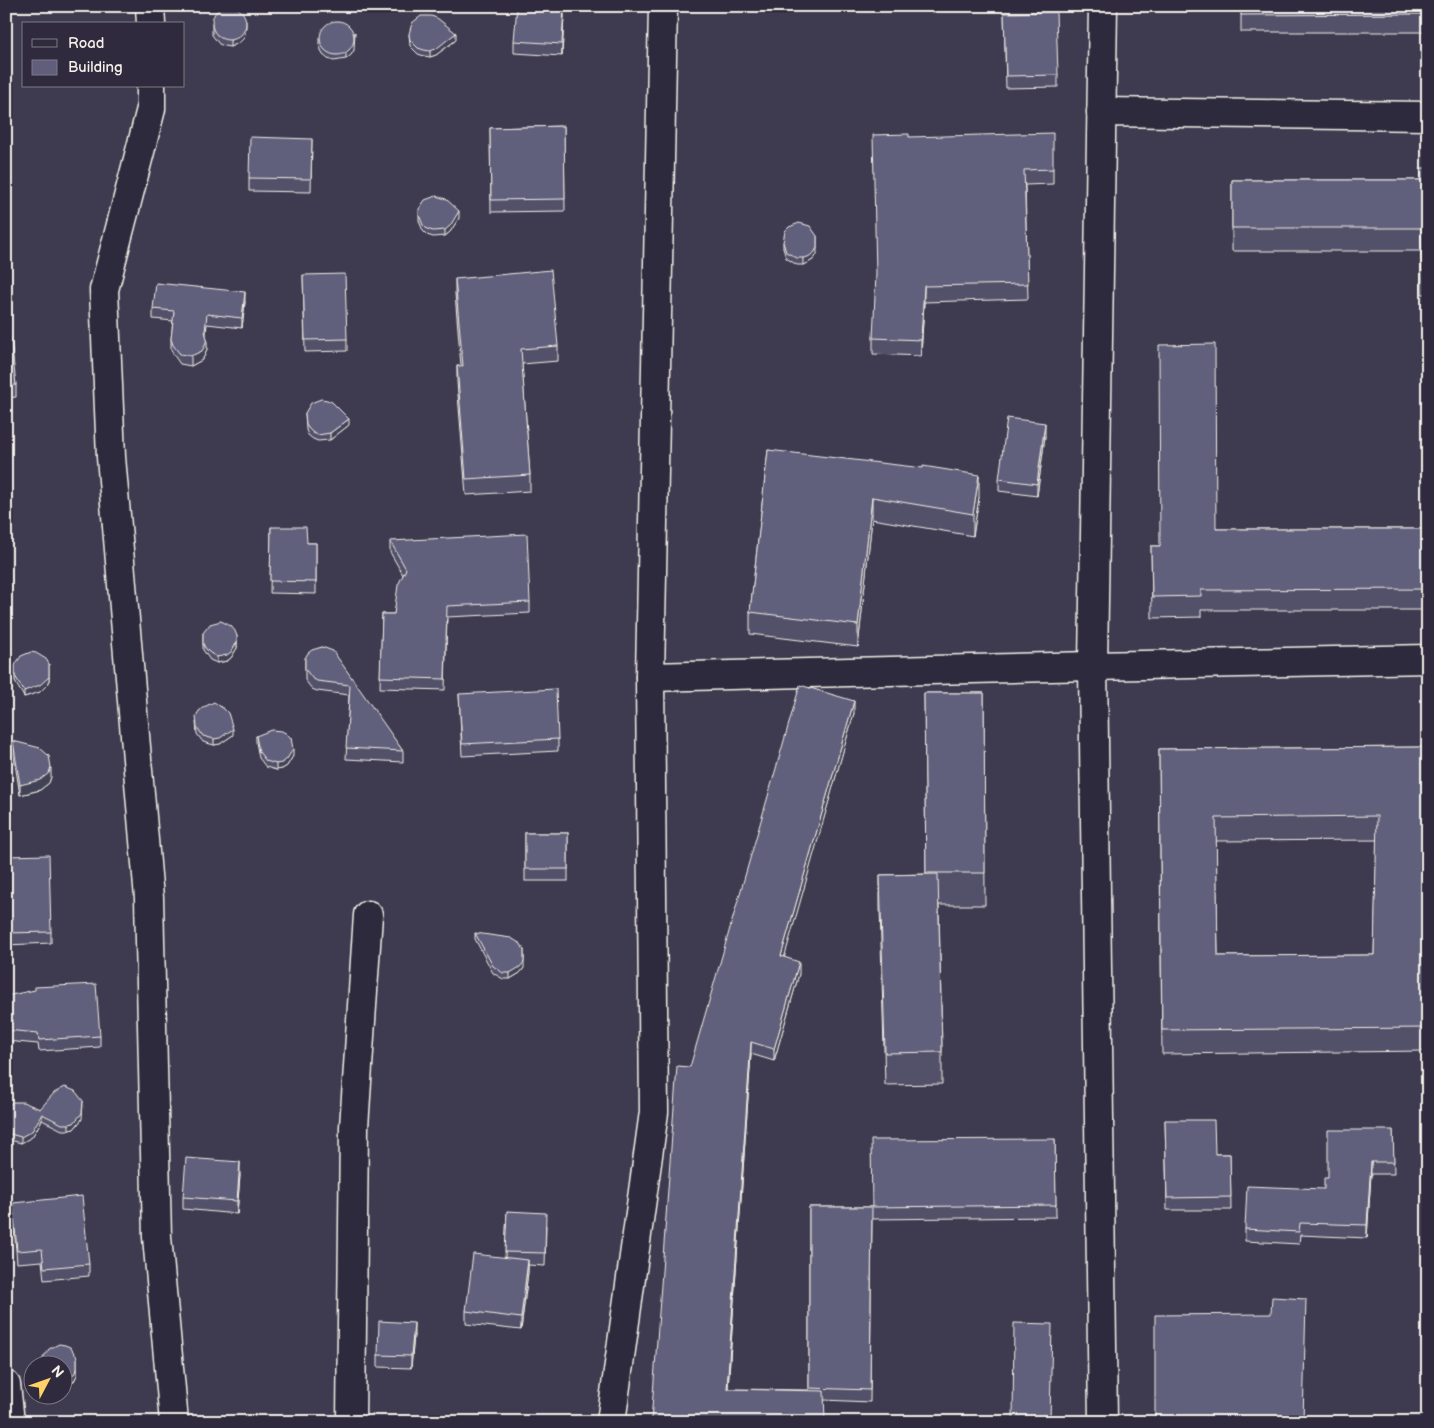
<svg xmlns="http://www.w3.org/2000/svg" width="1434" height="1428" font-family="'Balsamiq Sans',sans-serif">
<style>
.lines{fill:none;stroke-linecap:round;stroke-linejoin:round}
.minor-casing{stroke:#f4f1e8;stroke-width:31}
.tertiary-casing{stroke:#f4f1e8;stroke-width:31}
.minor{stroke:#2f2a3d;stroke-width:28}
.tertiary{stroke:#2f2a3d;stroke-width:28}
.wall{fill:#53516b;stroke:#f4f1e8;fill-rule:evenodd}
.shaded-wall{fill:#434257;stroke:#f4f1e8}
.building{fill:#605e7c;stroke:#f4f1e8;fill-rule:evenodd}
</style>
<rect width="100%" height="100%" fill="#3e3a50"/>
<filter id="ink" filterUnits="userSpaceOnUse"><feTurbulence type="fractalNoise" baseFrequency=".02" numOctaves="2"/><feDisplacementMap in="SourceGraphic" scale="10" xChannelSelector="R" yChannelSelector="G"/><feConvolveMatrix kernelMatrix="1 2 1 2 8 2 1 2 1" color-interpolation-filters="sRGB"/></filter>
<g filter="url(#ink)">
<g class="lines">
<g class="minor-casing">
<g id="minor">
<path d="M150,6L151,24"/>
<path d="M1103,6L1093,666L1103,1422"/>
<path d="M151,86V109L104,290L111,457L149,898L157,1237L174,1422"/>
<path d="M1101,112L1428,116"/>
<path d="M650,677L1093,666L1428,659"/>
<path d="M6,1385L10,1422"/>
<path d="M351,1422L354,1127L368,915"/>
</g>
</g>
<g class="tertiary-casing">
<path id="tertiary" d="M611,1422L654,1112L650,677L663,6"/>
</g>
<use href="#minor" class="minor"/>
<use href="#tertiary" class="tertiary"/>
</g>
<g class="wall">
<rect x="1241" y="6" width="187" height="26"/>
<path d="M1004,13L1058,75V87L1006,88Z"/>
<path d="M564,15L562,56L514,53V41Z"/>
<path d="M212,24L246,27L244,38L240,42L230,47L224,46L219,44L212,35Z"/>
<path d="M409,34L456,40L436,55L430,57L424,56L418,54L410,46Z"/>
<path d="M319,38L354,50L351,55L346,59L334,61L328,59L323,55L319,45Z"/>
<path d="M564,126L565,211L491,212L490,128Z"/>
<path d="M909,137L1053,169V184L1025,185L1028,299L924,302L921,356L873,354V338Z"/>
<path d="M312,139L311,192L249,191V178Z"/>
<path d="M1428,168V294H1422L1421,251H1232V180H1421Z"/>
<path d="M419,215L459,218L450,232L445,236L433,237L427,235L423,231L419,221Z"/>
<path d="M783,242L817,254L814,259L808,263L803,265H797L786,258L783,248Z"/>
<path d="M303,275L347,339V351L305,352Z"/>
<path d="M455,279L558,346V361L522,364L530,475V491L466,495L457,382V366H461L455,294Z"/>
<path d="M245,302L242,328L207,324L206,334L207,349L205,355L202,360L191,366L180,364L173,354L171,349V339L173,321L153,319V309Z"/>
<path d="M6,322L16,385V397L6,398Z"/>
<path d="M305,413L349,425L330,440L318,441L313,439L308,435L306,430Z"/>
<path d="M1045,436L1037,496L999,491V479Z"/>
<path d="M768,450L979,497L973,536L872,519L858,647L750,634V612Z"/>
<path d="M271,527L307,543H316V594L270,593Z"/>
<path d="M1216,529H1428V610H1201V617L1152,618L1151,546H1160Z"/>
<path d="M390,541L530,602V613L447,617L445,690L380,688L382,614H394L403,575L390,552Z"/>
<path d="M203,633L237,636V648L231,658L227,661L217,663L210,660L203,650Z"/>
<path d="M322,647L403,751V762L346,759L349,695L317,691L312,689L305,680V658Z"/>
<path d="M49,664V683L40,692L24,697L15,682V665Z"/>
<path d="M924,693H984L985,905H939L942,1052V1084L885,1085L880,907V875L926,874Z"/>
<path d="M459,694L558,739V751L462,756Z"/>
<path d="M854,713L784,957L799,974L774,1061L751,1054L728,1389L809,1390V1207H871L1055,1139L1056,1217L872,1219L870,1402L824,1400L651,1422L690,1067Z"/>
<path d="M196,722L233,735L220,744L214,745L203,742L197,734Z"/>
<path d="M256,736L293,756L287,766L282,769L276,770L266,767L259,758L256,742Z"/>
<path d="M13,741L51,777L49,783L40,790L20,795L13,751Z"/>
<path d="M1428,747V1051L1162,1054L1159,749ZM1377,840L1374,955L1218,956L1216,841Z"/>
<rect x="525" y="833" width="43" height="48"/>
<path d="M6,856L51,932V943L6,945Z"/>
<path d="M475,933L524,968L520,973L510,979H503L493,973L475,939Z"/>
<path d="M6,996L100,1036V1047L39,1051L38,1044L6,1041Z"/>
<path d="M6,1107L40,1109L82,1119L74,1129L69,1130H62L42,1120L32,1137L21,1143L10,1140L6,1136Z"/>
<path d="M1165,1120L1215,1154H1230L1231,1210H1167Z"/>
<path d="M1393,1130L1394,1174H1371L1367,1238L1300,1235L1299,1244L1245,1241V1229L1324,1189L1328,1178Z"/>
<path d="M240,1175L237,1214L183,1209V1197Z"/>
<path d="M13,1203L89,1264V1276L44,1280L42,1261L17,1263L13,1215Z"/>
<path d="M507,1211L546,1225L545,1266L528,1265V1272L521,1330L466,1324V1311L505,1257Z"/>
<path d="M414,1335L411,1368L378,1367V1355Z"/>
<path d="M77,1357V1375L74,1381L69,1384L62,1385V1366H43V1358Z"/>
</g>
<g class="shaded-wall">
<path d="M564,6V15L562,56V44Z"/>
<path d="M246,21V27L244,38L240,42L230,47V41Z"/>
<path d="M355,32L354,50L351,55L346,59V53Z"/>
<path d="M456,33V40L436,55L430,57V51Z"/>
<path d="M459,211V218L450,232L445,236V230Z"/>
<path d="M817,236V254L814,259L808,263L803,265V258Z"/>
<path d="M924,286V302L921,356V340Z"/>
<path d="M245,292V302L242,328V318Z"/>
<path d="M207,339V349L205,355L202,360L191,366V356Z"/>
<path d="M349,419V425L330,440V433Z"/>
<path d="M1045,423V436L1037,496V484Z"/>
<path d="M979,475V497L973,536V514Z"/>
<path d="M872,497V519L858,647V625Z"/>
<path d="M237,642V648L231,658L227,661L217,663V657Z"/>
<path d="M49,677V683L40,692L24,697V691Z"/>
<path d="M854,701V713L781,969V956Z"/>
<path d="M233,729V735L220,744L214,745V739Z"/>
<path d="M293,749V756L287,766L282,769L276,770V764Z"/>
<path d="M51,767V777L49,783L40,790L20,795V785Z"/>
<path d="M13,817V828L6,854V842Z"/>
<path d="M524,950V968L520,973L510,979V973Z"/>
<path d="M799,962V974L774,1061V1049Z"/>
<path d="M751,1042V1054L727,1401V1389Z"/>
<path d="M83,1101L82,1119L74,1129L69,1130V1124Z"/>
<path d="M42,1114V1120L32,1137L21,1143V1137Z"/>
<path d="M240,1162V1175L237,1214V1201Z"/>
<path d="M1371,1162V1174L1367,1238V1225Z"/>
<path d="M528,1260V1272L521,1330V1318Z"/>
<path d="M414,1323V1335L411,1368V1356Z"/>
<path d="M77,1369V1375L74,1381L69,1384V1378Z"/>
</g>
<g class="building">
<path d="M517,6H564L562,44L514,41Z"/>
<path d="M1241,6H1428V14L1241,15Z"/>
<circle cx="229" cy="23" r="17"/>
<path d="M1056,12L1058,75L1006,76L1004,13Z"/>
<path d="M421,16H431L437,18L456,33L436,49L430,51L424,50L418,48L410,40L409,34L412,23Z"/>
<circle cx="337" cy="38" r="17"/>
<path d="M564,126L565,199L491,200L490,128Z"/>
<path d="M1053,133V169L1024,170L1028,284L924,286L921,340L873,338L876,274L873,135L909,134V137Z"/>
<path d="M250,137L312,139L311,179L249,178Z"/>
<path d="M1421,168H1428V271H1422L1421,228H1232V180H1421Z"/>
<path d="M436,196L446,199L459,211L450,226L445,230L433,231L427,229L423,225L419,215V209L425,200Z"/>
<path d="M799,223L810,226L817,236V248L814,253L808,257L803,258H797L786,252L783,242L785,231L789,227Z"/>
<path d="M551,270L558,346L521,349L530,475L466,479L457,366H463L455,279Z"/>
<path d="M345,274L347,339L305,340L303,275Z"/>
<path d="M156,283L245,292L242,318L207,314L205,331L207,339L205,345L202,351L191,356L180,354L173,345L171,339L174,311L153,309Z"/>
<path d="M9,321L16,385L6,386V322Z"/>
<path d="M1215,344L1216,529H1428V589L1201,590V596L1152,597L1151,546H1160L1159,345Z"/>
<path d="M321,399L327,400L332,402L349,419L330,433L318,435L313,433L308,428L306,424L305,413L311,403Z"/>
<path d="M1007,418L1045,423L1037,484L999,479Z"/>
<path d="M768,450L923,468V466L979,475L973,514L872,497L858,625L750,612Z"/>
<path d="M271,527H306L307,543H316V582L270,581Z"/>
<path d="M527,534L530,602L447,606L445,679L380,677L382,614H394L398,585L406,569L390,541Z"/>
<path d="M221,621L231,626L235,631L237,636V642L231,652L227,655L217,657L210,653L206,649L203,644V633L210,624Z"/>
<path d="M322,647L333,651L403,751L346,748L350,685L317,681L312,678L305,669V658L308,653L312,650Z"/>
<path d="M31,652L36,653L46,659L49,664V677L40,685L24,691L15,676V665L21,656Z"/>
<path d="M800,685L854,701L781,956L799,962L774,1049L751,1042L727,1389L824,1391L825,1422H651L677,1066L690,1067Z"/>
<path d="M556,689L558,739L462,744L459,694Z"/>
<path d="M924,693H984L985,873H926Z"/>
<path d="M214,702L224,709L228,713L233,729L220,738L214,739L203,736L197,727L196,716L199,711L204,707Z"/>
<path d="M271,730L282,731L287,734L291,738L293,749L287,759L282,763L276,764L266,761L259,752L256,736Z"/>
<path d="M13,741L40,748L49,756L51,767L49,773L40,780L20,785Z"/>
<path d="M1428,747V1028L1162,1030L1159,749ZM1377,816L1374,955L1218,956L1216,818Z"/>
<path d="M6,796H9L13,817L6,842Z"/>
<rect x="525" y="833" width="43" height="36"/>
<path d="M49,855L51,932L6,933V856Z"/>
<path d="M938,874L942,1052L885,1053L880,875Z"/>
<path d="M475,933L511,938L521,944L524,950V962L520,967L510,973H503L493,966Z"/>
<path d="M96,984L100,1036L39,1040L38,1033L6,1030V996L35,990V987Z"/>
<path d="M65,1087L75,1091L83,1101L82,1113L74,1123L69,1124H62L42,1114L32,1131L21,1137L10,1134L6,1130V1107L13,1102H23L40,1109L54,1093Z"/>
<path d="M1165,1120H1214L1215,1154H1230L1231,1197L1167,1198Z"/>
<path d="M1328,1130H1393L1394,1162H1371L1367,1225L1300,1223L1299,1232L1245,1229L1247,1186L1324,1189V1178H1328Z"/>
<path d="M1055,1139L1056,1205L872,1207L871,1140Z"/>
<path d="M186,1158L240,1162L237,1201L183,1197Z"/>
<path d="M82,1196L89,1264L44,1268L42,1249L17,1251L13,1203Z"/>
<path d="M809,1207H872L870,1390L809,1388Z"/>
<path d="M507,1211L546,1213L545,1253L505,1252Z"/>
<path d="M473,1254L528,1260L521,1318L466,1311Z"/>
<path d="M1272,1297L1306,1299L1303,1422H1155V1315L1271,1314Z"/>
<path d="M379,1321L414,1323L411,1356L378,1355Z"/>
<path d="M1014,1323L1052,1324L1050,1422H1013Z"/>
<path d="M59,1344L65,1345L70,1347L77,1357V1369L74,1374L69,1378L62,1379V1366H43V1358L49,1349Z"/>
<path d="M474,1420L510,1422H473Z"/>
</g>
</g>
<rect width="1434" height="1428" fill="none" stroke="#2f2a3d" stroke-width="25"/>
<rect x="12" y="12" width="1409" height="1403" fill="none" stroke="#f4f1e8" stroke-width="2" filter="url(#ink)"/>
<rect x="22" y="22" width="162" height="65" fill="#2f2a3d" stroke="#7e7a81"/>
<rect x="32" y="39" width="25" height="8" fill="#2f2a3d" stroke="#7e7a81"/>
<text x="68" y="48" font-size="15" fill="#f4f1e8">Road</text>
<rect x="32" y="60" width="25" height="15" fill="#605e7c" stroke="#7e7a81"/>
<text x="68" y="72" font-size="15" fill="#f4f1e8">Building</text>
<g transform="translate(48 1380) rotate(49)"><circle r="24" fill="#2f2a3d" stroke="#7e7a81"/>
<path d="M0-4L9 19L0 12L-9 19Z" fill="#ffd166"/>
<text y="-8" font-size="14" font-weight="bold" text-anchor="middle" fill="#f4f1e8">N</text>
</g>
</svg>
